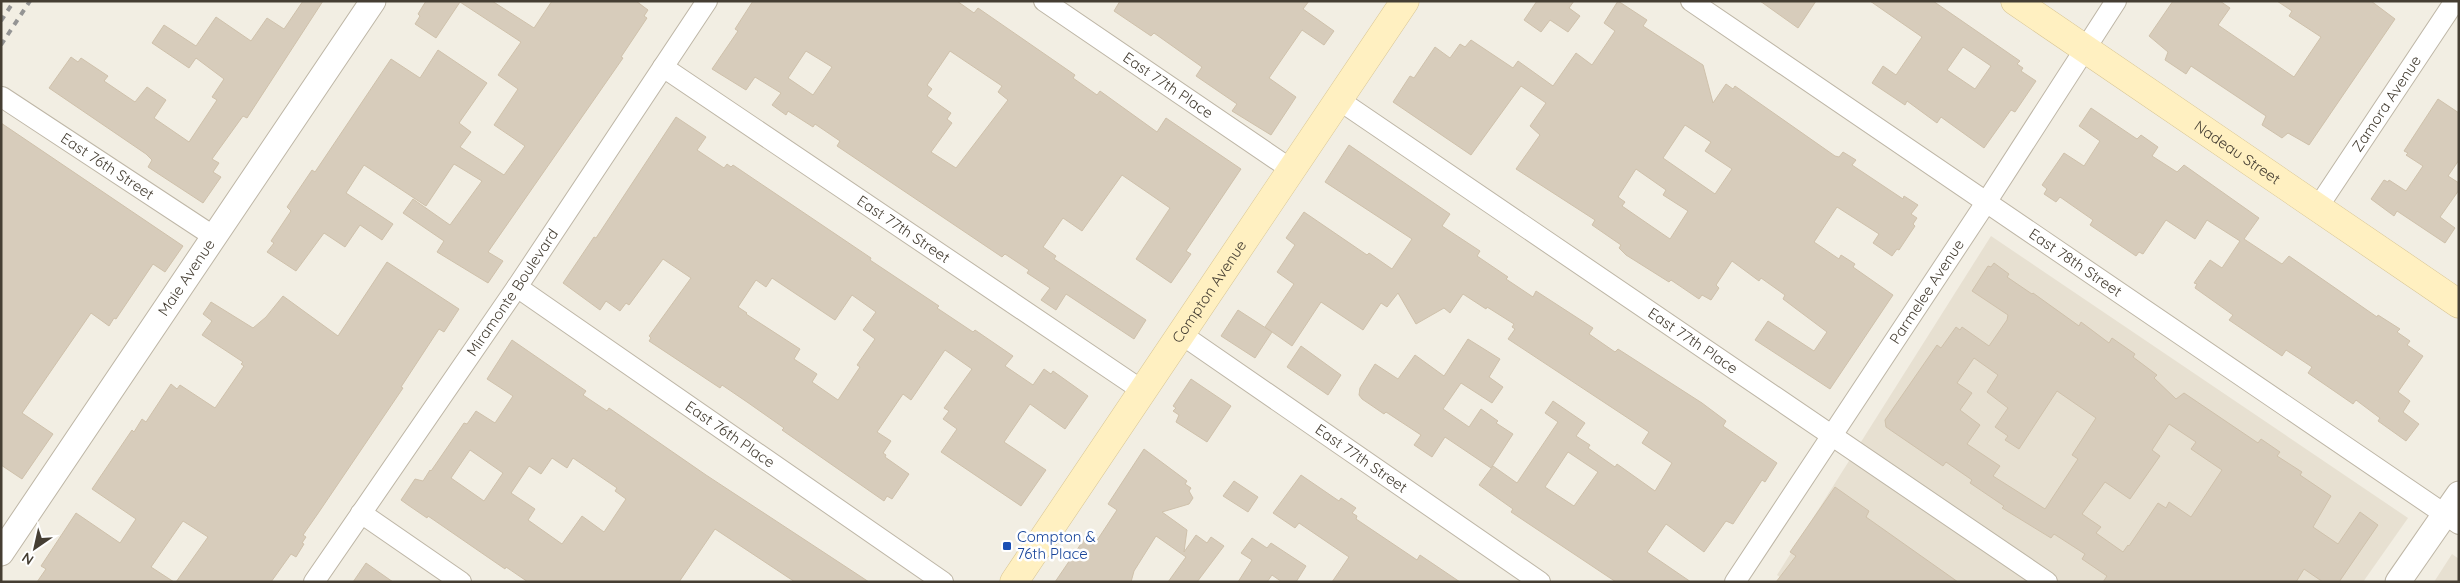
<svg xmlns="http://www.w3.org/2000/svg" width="2460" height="583" font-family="Quicksand,sans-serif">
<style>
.residential{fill:#e7e0d1}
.building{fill:#d7ccbb;stroke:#cfc1ab;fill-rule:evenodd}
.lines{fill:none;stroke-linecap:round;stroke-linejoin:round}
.minor-casing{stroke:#beb6a6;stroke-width:22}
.tertiary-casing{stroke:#beb6a6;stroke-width:27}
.secondary-casing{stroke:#d8c593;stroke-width:29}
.minor{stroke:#fff;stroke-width:20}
.tertiary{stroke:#fff;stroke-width:25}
.secondary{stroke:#fff0c1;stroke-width:28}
.rail{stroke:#949494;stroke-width:4;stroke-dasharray:6 6;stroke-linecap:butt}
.transit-dot{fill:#1a4fb4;stroke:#fff;stroke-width:2}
.labels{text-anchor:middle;stroke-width:5;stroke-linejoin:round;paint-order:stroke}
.street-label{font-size:15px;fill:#453e33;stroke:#fff}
.transit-label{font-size:15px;fill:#164399;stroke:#fff;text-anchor:start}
</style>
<rect width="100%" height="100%" fill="#f2eee3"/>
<g class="residential">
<path d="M1991,236L2408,518L2363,582H1787L1777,575Z"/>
<path d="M2452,554L2459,559V582H2434Z"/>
</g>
<g class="building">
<path d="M303,1H323L247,118L243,116L212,159L219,163L213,172L221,177L203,203L148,167L152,160L146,154L49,88L71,57L78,62L81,58L108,76L104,81L135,102L147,87L166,100L154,118L189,142L217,100L212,97L224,79L196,58L189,68L152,43L164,25L196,46L216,17L251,41L267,18L284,29Z"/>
<path d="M426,1H492L534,28L552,1H636L648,10L644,16L647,18L621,57L623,58L488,252L503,261L488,283L437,252L444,241L403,213L413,199L450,225L482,181L454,164L426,206L364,165L346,193L393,224L382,240L360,225L345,247L324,233L296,271L267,252L274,243L271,241L291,211L287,207L312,170L315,172L391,59L420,78L438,50L487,83L459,123L471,132L460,147L504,175L525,146L494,125L518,89L498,75L521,42L460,2L436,38L415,24L420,16L418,14Z"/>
<path d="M753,1H957L974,13L978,8L1075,75L1073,78L1097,95L1100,91L1157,132L1166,118L1241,169L1186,251L1191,254L1171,283L1136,259L1170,208L1122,175L1082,231L1063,218L1043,247L1056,256L1054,259L1146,320L1134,339L1066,294L1056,310L1041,300L1050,288L1027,273L1029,270L1005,254L1002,257L837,146L840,141L815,124L813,127L788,111L786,115L772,105L781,93L755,77L746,90L712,69L738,31L735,29ZM806,51L832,67L813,95L788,78ZM950,51L1002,86L998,92L1008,100L956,168L931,152L952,123L947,119L951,113L927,96L932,89L927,85Z"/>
<path d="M1120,1H1309L1303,9L1334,31L1324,45L1302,30L1269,78L1296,97L1271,135L1232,111L1237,104L1196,76L1202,67L1154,33L1151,36L1114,11Z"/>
<path d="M1537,1H1574L1569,8L1580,16L1568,32L1550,20L1541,32L1524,20Z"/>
<path d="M1618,1L1647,20L1643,26L1703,65L1713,103L1726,84L1733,89L1735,86L1835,156L1839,157L1843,152L1856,160L1852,165L1903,199L1904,196L1918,205L1911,214L1917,218L1913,224L1915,226L1899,250L1897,249L1892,256L1873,243L1879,234L1837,207L1814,242L1839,259L1841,255L1855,264L1853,267L1893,295L1830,389L1755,340L1768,321L1814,351L1827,332L1783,299L1785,295L1761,278L1759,281L1732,261L1716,285L1719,288L1711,300L1702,295L1699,299L1671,280L1669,282L1626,255L1619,248L1621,245L1592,225L1595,220L1516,169L1540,135L1530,126L1546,103L1521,86L1471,155L1393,102L1410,76L1414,78L1435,47L1450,58L1460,44L1465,47L1471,40L1513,68L1518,61L1553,86L1576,53L1592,65L1615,31L1604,23ZM1685,125L1711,142L1705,151L1732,169L1715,194L1663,158ZM1636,169L1666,190L1663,195L1688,211L1670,239L1622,206L1625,202L1618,197Z"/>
<path d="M1760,1H1816L1798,28Z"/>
<path d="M1870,1H1933L2020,61L2017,64L2023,68L2021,71L2036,81L2015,112L2011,110L1984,148L1941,117L1937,123L1907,101L1905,105L1872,83L1883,66L1896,75L1922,37ZM1963,47L1991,66L1975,89L1947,70Z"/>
<path d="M2173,1H2220L2230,8L2218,25L2294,77L2321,37L2289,16L2292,11L2277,1H2371L2395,19L2309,145L2288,133L2282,138L2262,125L2266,116L2191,66L2186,74L2165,60L2168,52L2149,36Z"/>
<path d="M2438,99L2459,113V160L2448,176L2459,183V190L2440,217L2455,228L2445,243L2397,211L2394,216L2371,199L2384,180L2388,182L2389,180L2406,191L2423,166L2406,155L2408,153L2404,151Z"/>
<path d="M2091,108L2137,139L2141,135L2158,147L2152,156L2177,172L2184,165L2259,218L2244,239L2282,264L2289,256L2377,317L2378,315L2400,329L2397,332L2410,341L2407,345L2423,356L2398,392L2410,401L2403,412L2419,424L2406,441L2378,421L2380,418L2356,400L2353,404L2308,373L2312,367L2286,350L2282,356L2229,320L2233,315L2195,288L2197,284L2194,283L2210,260L2222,268L2240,241L2207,220L2195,239L2166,220L2143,254L2139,252L2136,256L2090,225L2093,220L2060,197L2056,202L2044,194L2047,189L2042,185L2064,153L2084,166L2100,141L2079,126Z"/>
<path d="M676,117L706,137L697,150L724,168L727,164L731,167L733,165L871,258L870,260L939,306L937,308L973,332L975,330L1013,356L1005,366L1033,385L1044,369L1051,374L1053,371L1088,396L1065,429L1030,404L1004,442L1046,470L1021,506L941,452L957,429L943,419L949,411L944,408L972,369L945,350L911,400L903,394L877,432L891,441L883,453L886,455L885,457L909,474L892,499L887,496L884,501L782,430L784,428L747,402L722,385L720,388L649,341L651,338L649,336L691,278L663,259L629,305L626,303L620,311L606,301L600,310L563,283L594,237L596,238ZM772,278L835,320L852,295L876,312L863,330L875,339L857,365L860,367L838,400L812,382L817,374L794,359L800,349L746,314L747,313L738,307L756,280L766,287Z"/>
<path d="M1,123L183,246L165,272L153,264L116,319L114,318L109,326L91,313L22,413L53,434L22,479L1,465Z"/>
<path d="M1349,145L1450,214L1442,226L1480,251L1477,256L1508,277L1506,279L1533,297L1536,291L1593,328L1589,334L1615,352L1618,349L1702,403L1726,421L1723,426L1777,463L1765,482L1762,480L1733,524L1726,521L1704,552L1666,524L1647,552L1691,582H1616L1511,512L1513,509L1479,485L1493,466L1517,483L1558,422L1545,413L1553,401L1585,423L1576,436L1590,445L1588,448L1615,467L1617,464L1655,491L1672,463L1642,443L1649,432L1508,339L1515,329L1512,327L1514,324L1487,307L1486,309L1463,294L1450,313L1444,308L1416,324L1398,293L1387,307L1381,303L1363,330L1321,302L1292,346L1265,327L1294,284L1277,272L1295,245L1286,238L1304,212L1367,255L1369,253L1392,269L1412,239L1325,182ZM1568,452L1598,472L1574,506L1545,487Z"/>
<path d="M387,262L459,309L444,332L439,329L401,387L403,388L319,512L303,535L306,537L302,543L304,544L296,557L291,554L271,582H176L208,537L183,521L151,567L174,582H37L46,569L41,566L76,513L120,543L136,519L92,489L132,430L134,432L142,419L146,422L171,384L177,389L180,385L215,408L244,366L241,364L243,362L202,335L212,321L203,314L211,302L253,328L266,317L283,296L338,336Z"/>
<path d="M1994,263L2009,274L2007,277L2032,294L2033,293L2079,326L2081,322L2109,343L2112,338L2135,354L2133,357L2157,375L2154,378L2176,399L2184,393L2258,443L2261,439L2280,452L2277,456L2302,472L2300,475L2331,496L2313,527L2338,544L2360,512L2378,525L2339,582H2323L2304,569L2296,582H2103L2107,576L2082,559L2085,554L2054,534L2051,538L2002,508L2004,506L1970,483L1972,480L1946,462L1943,466L1886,427L1885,420L1937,345L1941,348L1956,327L1960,330L1962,327L1989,346L2007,320L2008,315L1972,291L1988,266L1991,267ZM1974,358L1998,375L1987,392L2008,408L1995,427L2008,436L2005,440L2019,449L2057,391L2096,418L2072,455L2078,459L2045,509L1993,476L2000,466L1967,444L1980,425L1960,410L1972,393L1957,383ZM2169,424L2196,442L2191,449L2222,470L2191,517L2169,502L2166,508L2158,503L2129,546L2128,545L2123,552L2096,533L2101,527L2082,514L2105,482L2130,499L2160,456L2152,450Z"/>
<path d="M1238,310L1272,332L1255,358L1221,336Z"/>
<path d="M1468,339L1500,359L1489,377L1503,387L1492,403L1461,383L1443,409L1469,427L1481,409L1498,421L1496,423L1513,434L1491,468L1445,437L1432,457L1414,445L1421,435L1386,412L1384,414L1362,399L1359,395L1360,388L1375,364L1398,379L1415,355L1444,376Z"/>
<path d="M512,340L586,391L583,395L607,411L609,408L706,475L869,582H795L715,529L679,582H528L506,567L505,569L428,516L427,518L408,505L401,500L415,479L423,481L430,470L431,471L464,423L467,424L476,411L495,423L513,396L487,379ZM470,450L503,473L484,501L451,478ZM552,458L567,468L573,458L617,488L615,491L626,499L604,532L582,516L562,544L528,520L535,509L511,493L529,466L541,474Z"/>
<path d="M1301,346L1341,375L1328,395L1287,367Z"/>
<path d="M1191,379L1231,406L1207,442L1176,422L1179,415L1173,411L1176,408L1173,406Z"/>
<path d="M1144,449L1187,481L1185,484L1191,488L1189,491L1193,498L1189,504L1162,512L1187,530L1184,552L1196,535L1207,543L1211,537L1224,546L1197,582H1168L1186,557L1156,536L1134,571L1131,582H1055L1085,538L1094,545L1117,510L1108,504Z"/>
<path d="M1301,475L1339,501L1341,498L1356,508L1352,513L1357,516L1356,519L1417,560L1420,555L1460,582H1332L1349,557L1299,523L1295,528L1273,513Z"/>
<path d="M1234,481L1258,497L1248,512L1223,496Z"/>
<path d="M1835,487L1869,511L1866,517L1958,582H1776L1796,556L1790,552Z"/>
<path d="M1252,538L1267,548L1271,543L1306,566L1296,582H1282L1272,575L1267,582H1238L1252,560L1241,553Z"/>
<path d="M366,563L393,582H353Z"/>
</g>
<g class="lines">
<g class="minor-casing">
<g id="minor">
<path id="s1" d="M1044,1L1292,170"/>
<path id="s2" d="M1691,1L2459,524"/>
<path id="s3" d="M663,67L1143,391"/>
<path id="s4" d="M2,97L213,236"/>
<path id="s5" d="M1339,100L2047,582"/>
<path id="s6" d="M2318,207L2455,1"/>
<path id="s7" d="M517,287L943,582"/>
<path id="s8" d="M1181,334L1540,582"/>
<path d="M361,513L461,582"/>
<path id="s9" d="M314,582L517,287L707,1"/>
<path id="s10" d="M1735,582L1987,201L2116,1"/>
</g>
</g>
<g class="tertiary-casing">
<g id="tertiary">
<path id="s11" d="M1,553L373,1"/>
<path d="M2398,582L2459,494"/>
</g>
</g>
<g class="secondary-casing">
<g id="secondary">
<path id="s12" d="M2015,1L2459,304"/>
<path id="s13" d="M1014,582L1405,1"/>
</g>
</g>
<use href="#minor" class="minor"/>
<use href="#tertiary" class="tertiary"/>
<use href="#secondary" class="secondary"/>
<g class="rail">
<path d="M1,21L14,1"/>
<path d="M1,45L30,1"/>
</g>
</g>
<rect class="transit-dot" x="1002" y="541" width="10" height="10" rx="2.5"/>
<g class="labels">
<g class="street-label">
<text dy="5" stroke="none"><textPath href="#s1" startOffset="150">East 77th Place</textPath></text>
<text dy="5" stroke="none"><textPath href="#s6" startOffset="124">Zamora Avenue</textPath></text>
<text dy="5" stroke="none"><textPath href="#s12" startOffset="269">Nadeau Street</textPath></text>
<text dy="5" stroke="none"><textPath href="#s4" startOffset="126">East 76th Street</textPath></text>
<text dy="5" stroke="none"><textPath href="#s3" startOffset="290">East 77th Street</textPath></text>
<text dy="5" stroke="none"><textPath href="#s2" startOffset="465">East 78th Street</textPath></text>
<text dy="5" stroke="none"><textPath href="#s11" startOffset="332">Maie Avenue</textPath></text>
<text dy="5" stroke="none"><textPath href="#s13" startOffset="350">Compton Avenue</textPath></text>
<text dy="5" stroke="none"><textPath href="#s10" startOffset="348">Parmelee Avenue</textPath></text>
<text dy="5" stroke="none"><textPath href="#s9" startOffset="351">Miramonte Boulevard</textPath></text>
<text dy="5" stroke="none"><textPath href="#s5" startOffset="428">East 77th Place</textPath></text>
<text dy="5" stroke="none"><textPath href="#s7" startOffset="259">East 76th Place</textPath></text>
<text dy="5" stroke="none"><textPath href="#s8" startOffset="219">East 77th Street</textPath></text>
</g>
<g class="transit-label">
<text x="1017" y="542">Compton &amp;<tspan x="1017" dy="17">76th Place</tspan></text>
</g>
</g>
<rect width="2460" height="583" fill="none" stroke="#453e33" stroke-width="5"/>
<g transform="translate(35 548) rotate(214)" stroke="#ffffff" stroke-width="4" paint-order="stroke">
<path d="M0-4L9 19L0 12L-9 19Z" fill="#453e33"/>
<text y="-8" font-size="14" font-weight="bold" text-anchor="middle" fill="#453e33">N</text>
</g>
</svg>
